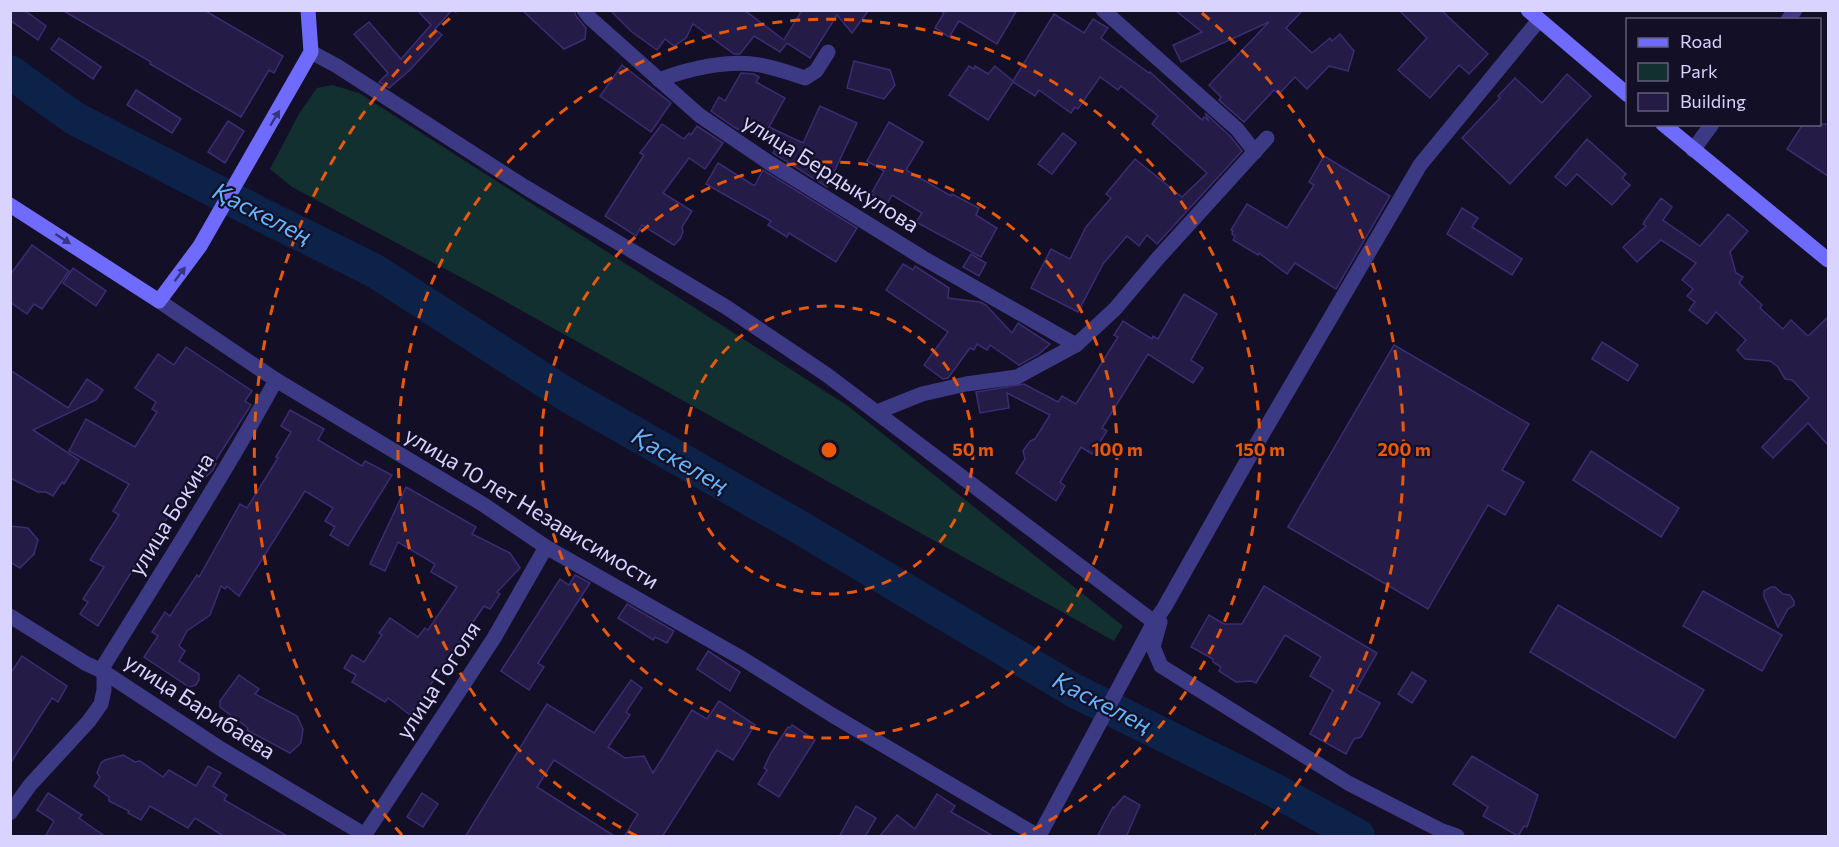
<svg xmlns="http://www.w3.org/2000/svg" width="1839" height="847" font-family="Commissioner,sans-serif">
<style>
.green{fill:#12302f}
.lines{fill:none;stroke-linecap:round;stroke-linejoin:round}
.river{stroke:#0c2248;stroke-width:34}
.building{fill:#241b47;stroke:#3b2d73;stroke-width:1.5}
.street{stroke:#3d3a85;stroke-width:15}
.secondary{stroke:#6f6bff;stroke-width:15}
.oneway{fill:#38347d}
.ring{fill:none;stroke:#e8590c;stroke-width:3;stroke-dasharray:10 8}
.labels{text-anchor:middle;stroke-width:4.5;stroke-linejoin:round;paint-order:stroke}
.street-label{font-size:22px;fill:#d9d4ff;stroke:#130f26}
.water-label{font-size:24px;font-style:italic;fill:#62b6ff;stroke:#130f26}
.centre{fill:#e8590c;stroke:#130f26;stroke-width:3}
.ring-label{font-size:18px;text-anchor:middle;font-weight:bold;fill:#e8590c;stroke:#130f26;stroke-width:4.5;stroke-linejoin:round;paint-order:stroke}
</style>
<rect width="100%" height="100%" fill="#130f26"/>
<path class="green" d="M332,85L359,93L848,406L1123,626L1114,641L492,294L292,187L270,169L300,112L317,88Z"/>
<g class="lines">
<path class="river" d="M10,72L74,118L260,214L375,271L567,395L794,524L1073,690L1278,792L1358,836"/>
</g>
<g class="building">
<path d="M10,10H24L46,26L38,40L10,20Z"/>
<path d="M62,10H204L283,56L274,73L269,70L241,117L150,64L151,62Z"/>
<path d="M417,10H452L435,29L442,35L410,70L389,88L379,82L388,73L354,34L369,22L401,59L431,25Z"/>
<path d="M522,10H574L576,16L586,28L585,39L564,49Z"/>
<path d="M610,10H744L784,40L802,10H869L852,33L837,15L810,58L787,43L780,52L754,36L740,54H734L693,24L686,38L674,46L665,39L657,50L632,32Z"/>
<path d="M940,10H1017L997,44L959,21L949,37L935,28L944,13Z"/>
<path d="M1175,10H1303L1286,28L1312,53L1330,38L1332,41L1340,34L1354,51L1348,71L1329,66L1307,89L1295,77L1279,94L1274,90L1244,122L1219,100L1221,97L1209,85L1269,22L1181,62L1173,45L1202,32Z"/>
<path d="M1399,10H1441L1488,54L1469,74L1459,65L1430,98L1398,70L1427,38Z"/>
<path d="M1054,14L1084,33L1093,19L1108,28L1101,38L1149,73L1150,72L1202,120L1204,117L1208,120L1205,113L1230,136L1242,151L1157,244L1147,235L1139,246L1127,236L1103,264L1078,312L1031,288L1051,249L1070,259L1086,227L1111,198L1106,194L1135,159L1182,197L1207,173L1152,124L1158,116L1121,86L1118,90L1100,77L1078,109L1075,107L1071,113L1039,90L1035,96L1013,82L988,120L949,95L969,66L974,69L975,66L988,74L995,66L1013,81Z"/>
<path d="M59,38L101,67L93,79L51,49Z"/>
<path d="M854,61L890,70L895,85L884,99L847,88Z"/>
<path d="M622,65L671,103L651,132L600,96Z"/>
<path d="M741,73L754,74L759,77L756,82L785,98L769,127L803,143L820,106L857,123L827,187L773,153L776,147L747,129L745,133L734,127L711,111L719,97L725,101Z"/>
<path d="M1567,74L1591,96L1510,184L1462,138L1500,98L1498,96L1515,78L1542,103Z"/>
<path d="M136,90L181,119L172,133L127,105Z"/>
<path d="M228,121L244,131L225,163L208,152Z"/>
<path d="M889,122L923,142L906,170L951,196L952,194L979,208L976,215L997,228L981,257L916,222L922,213L892,195L887,204L871,194L884,171L867,161Z"/>
<path d="M662,124L684,139L689,133L691,135L697,126L723,143L705,169L689,158L663,193L692,211L682,227L683,232L680,239L674,245L642,225L636,236L605,216L644,155L640,153Z"/>
<path d="M1803,124H1828V176L1787,149Z"/>
<path d="M1063,133L1076,143L1052,174L1038,164Z"/>
<path d="M1587,139L1626,174L1622,178L1630,185L1612,205L1577,174L1566,186L1555,177Z"/>
<path d="M1324,156L1390,196L1336,289L1295,263L1287,274L1259,253L1258,255L1233,240L1235,236L1232,234L1233,231L1231,230L1247,204L1287,228L1314,185L1309,182Z"/>
<path d="M718,163L753,185H755L763,170L857,228L836,262L789,233L787,237L768,225L771,221L706,184Z"/>
<path d="M1661,198L1672,207L1663,220L1700,246L1728,214L1748,231L1730,252L1736,273L1743,277L1739,283L1762,305L1760,308L1783,329L1791,320L1808,336L1828,317V445L1808,423L1773,458L1762,447L1809,398L1792,380L1785,379L1778,367L1770,361L1745,359L1737,350L1746,340L1716,312L1707,324L1689,310L1695,302L1687,296L1693,289L1682,280L1696,263L1661,240L1637,262L1623,247L1646,226L1643,224L1646,219Z"/>
<path d="M1462,208L1478,218L1472,227L1522,259L1512,275L1447,234Z"/>
<path d="M32,245L69,271L42,309L34,304L27,314L10,302V275Z"/>
<path d="M971,254L986,263L979,276L963,267Z"/>
<path d="M903,264L913,270L915,266L949,288L948,298L980,302L986,305L1012,333L1018,323L1050,344L1039,354L1019,365L990,345L987,350L977,344L974,350L970,348L948,378L943,379L924,365L948,332L886,290Z"/>
<path d="M73,268L106,291L96,306L63,283Z"/>
<path d="M1184,294L1217,314L1191,360L1203,368L1193,383L1148,354L1102,428L1107,431L1092,454L1081,447L1060,482L1065,486L1056,501L1016,473L1025,459L1023,451L1030,441L1035,439L1050,415L1007,393L1009,408L980,413L976,392L1024,384L1058,402L1062,396L1076,404L1118,337L1114,335L1123,321L1152,339L1153,336L1158,339Z"/>
<path d="M1602,342L1638,365L1628,381L1592,359Z"/>
<path d="M1394,345L1529,424L1502,470L1524,482L1505,515L1488,505L1428,609L1288,527Z"/>
<path d="M186,347L252,391L245,401L251,405L214,463L216,464L212,471L186,495L191,498L180,514L173,509L144,554L143,553L98,626L80,614L88,602L83,599L104,567L90,560L119,515L113,511L129,484L69,451L86,419L135,447L157,412L152,409L156,402L135,388L158,354L174,365Z"/>
<path d="M10,370L68,408L87,379L103,390L96,400L33,430L79,460L64,484L62,482L53,496L46,492H38L10,478Z"/>
<path d="M290,410L324,429L318,440L362,466L365,461L392,475L348,546L330,535L335,527L325,521L333,508L305,491L239,596L227,586L225,589L221,586L210,615L187,631L179,646L185,651L179,661L199,674V680L196,685L189,687L144,657L158,636L152,632L165,612L170,616L197,575L199,577L240,504L247,508L278,458L276,457L291,432L281,426Z"/>
<path d="M1591,451L1679,508L1661,537L1573,480Z"/>
<path d="M406,487L476,527L472,534L510,553L520,568L497,592L500,594L490,609L484,606L410,715L388,698L385,702L352,682L356,675L344,668L352,655L364,662L382,635L379,633L390,618L418,637L425,628L428,630L457,587L431,572L435,564L398,542L385,571L370,564Z"/>
<path d="M10,526L28,528L38,540L34,554L20,568L10,562Z"/>
<path d="M575,575L590,583L538,663L544,667L529,690L501,671L560,579L569,585Z"/>
<path d="M1264,586L1377,653L1356,690L1380,703L1361,737L1354,739L1346,754L1310,734L1333,690L1310,676L1321,657L1285,635L1256,683L1252,681L1236,682L1219,671L1221,667L1213,662V659L1191,647L1209,615L1224,624H1242Z"/>
<path d="M1771,587H1775L1783,594L1790,595L1794,601V605L1788,609L1778,627L1764,597V591Z"/>
<path d="M1703,591L1782,635L1762,671L1683,626Z"/>
<path d="M627,604L674,631L667,643L655,637L653,640L618,618Z"/>
<path d="M1558,605L1704,690L1675,738L1530,652Z"/>
<path d="M708,651L740,672L730,691L697,669Z"/>
<path d="M22,656L67,686L58,702L52,698L10,764V674Z"/>
<path d="M1412,672L1426,681L1412,703L1398,694Z"/>
<path d="M239,675L259,689L255,694L297,716L303,729L301,743L290,753L247,730L248,728L220,707V701Z"/>
<path d="M631,680L642,688L626,712L630,715L608,747L625,758L644,756L653,773L692,710L707,719L719,701L755,725L733,760L717,750L662,837H624L638,814L554,760L537,787L616,837H465L547,704L594,733Z"/>
<path d="M792,725L815,740L779,797L758,784L767,770L764,768L771,753L788,727L790,728Z"/>
<path d="M123,755L135,762L140,761L163,777L169,770L196,786L208,766L221,773L213,786L227,795L224,800L289,837H225L195,818L188,828L150,806L141,820L128,813L129,811L109,801V797L94,786L100,777L97,773L101,763L105,760Z"/>
<path d="M1472,756L1538,795L1527,827L1524,826L1518,836L1483,816L1488,807L1453,784Z"/>
<path d="M48,793L82,815L79,818L106,837H45L54,821L37,810Z"/>
<path d="M422,793L438,804L423,827L407,817Z"/>
<path d="M937,794L955,806L951,812L995,837H879L897,815L915,829Z"/>
<path d="M1124,796L1140,805L1126,837H1097L1113,807L1114,808Z"/>
<path d="M856,806L876,818L865,837H839Z"/>
</g>
<g class="lines">
<g class="street">
<path d="M584,10L590,18L699,115L771,164L923,258L1076,345"/>
<path d="M1103,10L1237,129L1255,152"/>
<path d="M1788,20L1795,10"/>
<path d="M311,52L337,66L525,187L726,307L827,375L1154,622"/>
<path d="M659,80C687,69 729,59 760,65C775,68 790,73 805,78L816,71L828,52"/>
<path d="M1693,150L1712,124"/>
<path d="M159,301L276,380L484,505L546,547L743,659L832,715L1038,836"/>
<path d="M877,412L922,394L966,384L1017,377L1076,345L1115,309L1159,257L1267,138"/>
<path d="M10,616L85,663L104,672L221,749L365,835"/>
<path d="M1160,622L1153,647L1161,666L1348,783L1440,830L1457,836"/>
<path d="M101,670C160,574 222,479 276,380"/>
<path d="M10,813L30,785L89,721L101,704L104,690V672"/>
<path d="M364,836L494,638L546,547"/>
<path d="M1039,836L1154,622L1164,608L1256,445L1420,165L1539,20"/>
</g>
<g class="secondary">
<path d="M1528,10L1628,95"/>
<path d="M1663,124L1828,260"/>
<path d="M10,205L159,301L200,246L311,52L308,10"/>
</g>
</g>
<defs><path id="oneway-solid" d="M-6-.8H1V-3.2L6.5 0L1 3.2V.8H-6Z" transform="scale(1.5)"/></defs>
<g class="oneway">
<use href="#oneway-solid" transform="translate(275 118) rotate(-59)"/>
<use href="#oneway-solid" transform="translate(63 239) rotate(33)"/>
<use href="#oneway-solid" transform="translate(180 274) rotate(-53)"/>
</g>
<g class="ring">
<circle cx="829" cy="450" r="144"/>
<circle cx="829" cy="450" r="288"/>
<path d="M637 836A431 431 0 1 1 1021 836"/>
<path d="M402 835A575 575 0 0 1 456 13M1202 13A575 575 0 0 1 1256 835"/>
</g>
<g class="labels">
<g class="street-label">
<text transform="translate(831 173) rotate(32)" y="8">улица Бердыкулова</text>
<text transform="translate(532 508) rotate(31)" y="8">улица 10 лет Независимости</text>
<text transform="translate(171 514) rotate(-58)" y="8">улица Бокина</text>
<text transform="translate(438 680) rotate(-57)" y="8">улица Гоголя</text>
<text transform="translate(200 706) rotate(33)" y="8">улица Барибаева</text>
</g>
<g class="water-label">
<text transform="translate(262 214) rotate(27)" y="8">Қаскелең</text>
<text transform="translate(680 461) rotate(30)" y="8">Қаскелең</text>
<text transform="translate(1102 703) rotate(27)" y="8">Қаскелең</text>
</g>
</g>
<circle cx="829" cy="450" r="9" class="centre"/>
<g class="ring-label">
<text x="973" y="456">50 m</text>
<text x="1117" y="456">100 m</text>
<text x="1260" y="456">150 m</text>
<text x="1404" y="456">200 m</text>
</g>
<rect width="1839" height="847" fill="none" stroke="#d9d4ff" stroke-width="24"/>
<rect x="1626" y="18" width="195" height="108" fill="#130f26" stroke="#625e7d" stroke-width="1.5"/>
<rect x="1638" y="38" width="30" height="9" fill="#6f6bff" stroke="#625e7d" stroke-width="1.5"/>
<text x="1680" y="48" font-size="18" fill="#d9d4ff">Road</text>
<rect x="1638" y="63" width="30" height="18" fill="#12302f" stroke="#625e7d" stroke-width="1.5"/>
<text x="1680" y="78" font-size="18" fill="#d9d4ff">Park</text>
<rect x="1638" y="93" width="30" height="18" fill="#241b47" stroke="#625e7d" stroke-width="1.5"/>
<text x="1680" y="108" font-size="18" fill="#d9d4ff">Building</text>
</svg>
